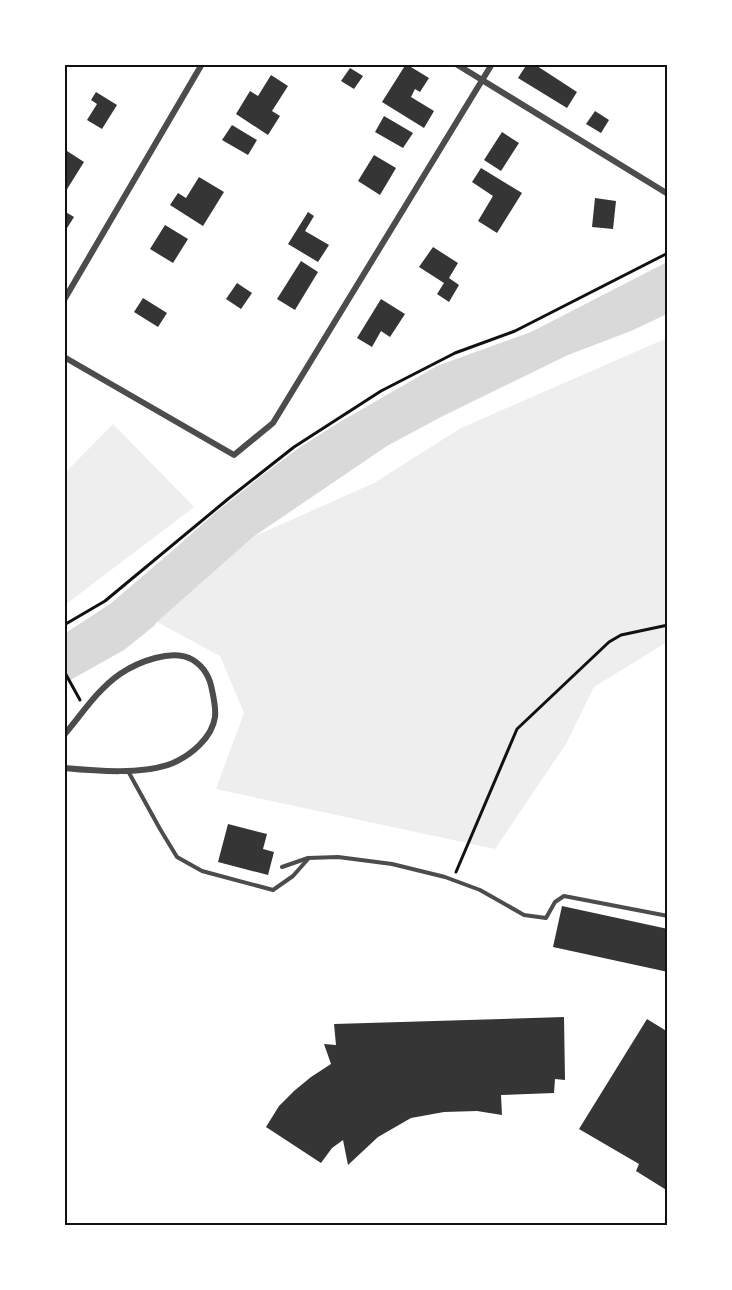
<svg xmlns="http://www.w3.org/2000/svg" width="732" height="1290" font-family="'Exo 2',sans-serif">
<style>
.green{fill:#eee}
.water{fill:#d9d9d9}
.building{fill:#353535}
.lines{fill:none;stroke-linecap:round;stroke-linejoin:round}
.path{stroke:#111;stroke-width:3}
.service{stroke:#4c4c4c;stroke-width:4}
.minor{stroke:#4c4c4c;stroke-width:6}
.neatline{fill:none;stroke:#111;stroke-width:2}
</style>
<rect width="100%" height="100%" fill="#fff"/>
<g class="green">
<path d="M667,338V642L594,687L566,744L495,849L216,789L244,713L220,656L157,622L253,537L374,483L461,428Z"/>
<path d="M113,424L194,507L65,605V473Z"/>
</g>
<path class="water" d="M667,262V314L631,331L568,355L441,417L387,446L253,537L157,622L154,626L124,650L65,683L64,634L110,604L172,551L215,513L260,477L296,450L338,423L437,366L531,332Z"/>
<g class="building">
<path d="M406,64L429,78L420,92L415,89L411,97L434,111L424,128L382,102Z"/>
<path d="M527,64H534L577,92L567,108L518,78Z"/>
<path d="M350,68L363,76L354,89L341,81Z"/>
<path d="M271,75L288,86L272,111L280,116L268,135L236,114L250,91L258,96Z"/>
<path d="M96,92L117,105L102,129L87,120L97,104L91,100Z"/>
<path d="M595,111L609,120L601,133L586,124Z"/>
<path d="M384,116L413,133L403,148L375,132Z"/>
<path d="M232,125L257,140L248,155L222,140Z"/>
<path d="M502,132L519,143L501,171L484,160Z"/>
<path d="M67,151L84,162L64,194V154Z"/>
<path d="M374,155L396,168L380,195L358,181Z"/>
<path d="M481,168L522,193L497,233L478,221L493,196L472,182Z"/>
<path d="M199,177L224,192L203,226L170,205L178,193L186,198Z"/>
<path d="M595,198L616,201L613,229L592,227Z"/>
<path d="M64,211L74,217L64,233Z"/>
<path d="M308,212L314,216L305,231L329,245L318,262L288,244Z"/>
<path d="M165,225L188,239L173,263L150,249Z"/>
<path d="M433,247L458,263L449,278L459,285L449,302L437,294L444,283L419,267Z"/>
<path d="M301,261L318,272L295,310L277,299Z"/>
<path d="M237,283L252,293L241,309L226,299Z"/>
<path d="M143,298L167,313L158,327L134,312Z"/>
<path d="M381,299L405,314L390,337L381,331L372,347L357,338Z"/>
<path d="M228,824L267,834L263,849L274,852L268,875L218,862Z"/>
<path d="M562,906L668,929V972L553,947Z"/>
<path d="M564,1017L565,1080L555,1079L554,1093L501,1095L502,1115L477,1111L444,1112L411,1118L378,1137L348,1165L343,1140L332,1148L321,1163L266,1127L279,1106L294,1091L311,1077L331,1064L324,1044L336,1045L334,1024Z"/>
<path d="M647,1019L668,1032V1191L636,1171L639,1164L579,1129Z"/>
</g>
<g class="lines">
<g class="path">
<path d="M64,625L105,601L228,499L294,447L381,391L455,353L515,331L668,253"/>
<path d="M64,671L80,700"/>
<path d="M456,872L517,729L609,642L621,635L668,625"/>
</g>
<g class="service">
<path d="M128,771L160,829L177,857L202,871L273,890L293,876L308,859"/>
<path d="M282,867L308,858L338,857L392,864L445,877L480,890L524,915L546,918L555,902L564,896L668,916"/>
</g>
<g class="minor">
<path d="M456,64L668,194"/>
<path d="M64,300L202,64"/>
<path d="M64,357L234,455L273,423L492,64"/>
<path d="M64,735C82,714 97,690 120,674C138,662 172,648 193,660C204,667 210,678 212,690C214,699 216,708 215,717C212,738 191,755 173,763C144,775 96,771 64,768"/>
</g>
</g>
<rect width="732" height="1290" fill="none" stroke="#ffffff" stroke-width="132"/>
<rect x="66" y="66" width="600" height="1158" class="neatline"/>
</svg>
